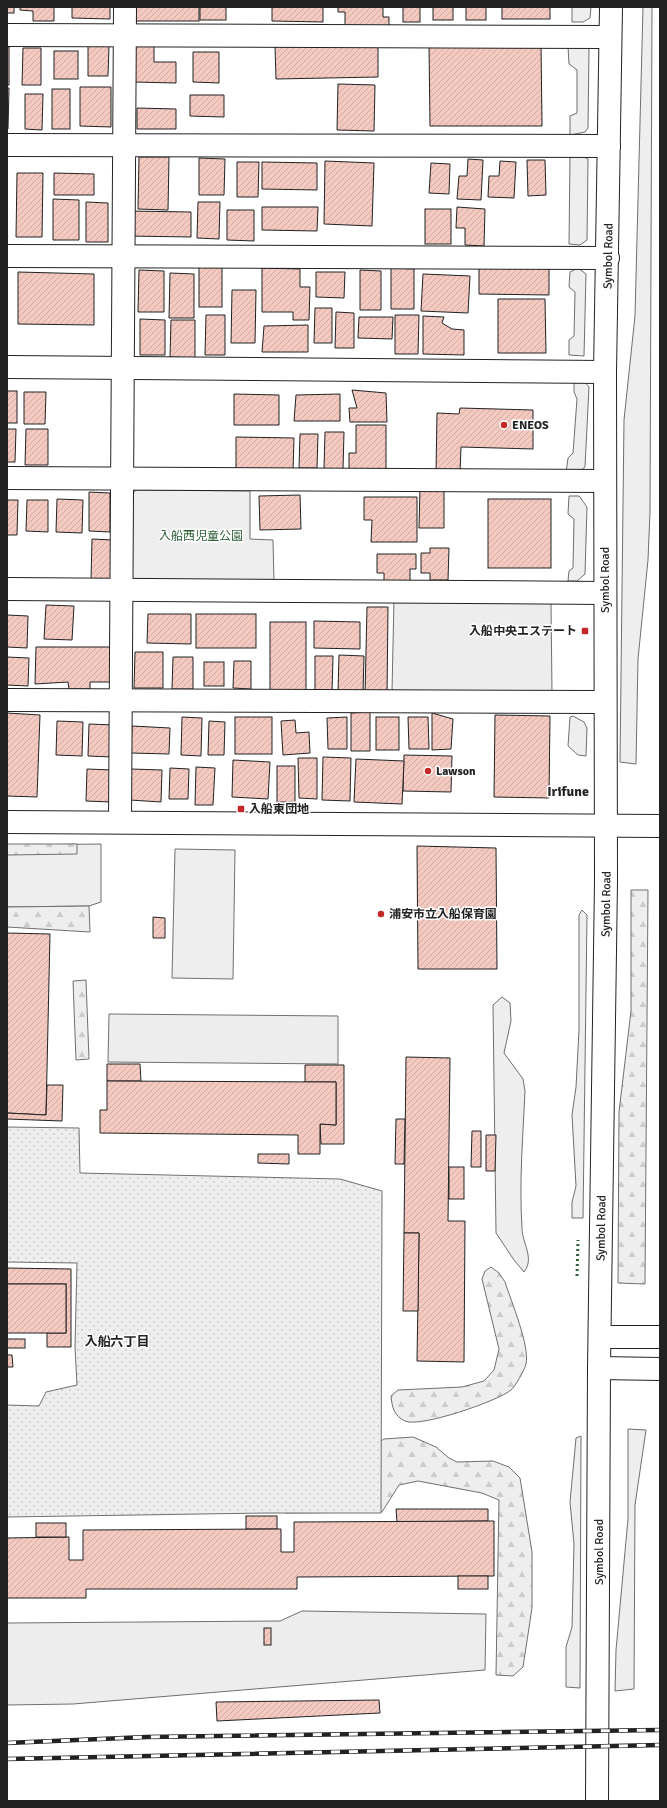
<svg xmlns="http://www.w3.org/2000/svg" width="667" height="1808" font-family="Signika,'Noto Sans JP',sans-serif">
<style>
.green{fill:#eee;stroke:#6f6f6f}
.forest{fill:url(#forest-firs);stroke:#6f6f6f}
.garden{fill:url(#garden-dots);stroke:#6f6f6f}
.parking{fill:#ededed;stroke:#6f6f6f}
.building{fill:url(#building-hatch);stroke:#222}
.lines{fill:none;stroke-linecap:round;stroke-linejoin:round}
.minor-casing{stroke:#222;stroke-width:24}
.minor{stroke:#fff;stroke-width:22}
.rail-casing{stroke:#222;stroke-width:4.5}
.rail{stroke:#fff;stroke-width:3;stroke-dasharray:9;stroke-linecap:butt}
.hedge{stroke:#2f5e38;stroke-width:3;stroke-dasharray:2 3;stroke-linecap:butt}
.poi-dot{fill:#c62828;stroke:#fff;stroke-width:1.5}
.labels{text-anchor:middle;stroke-width:3;stroke-linejoin:round;paint-order:stroke}
.street-label{font-size:12px;fill:#222;stroke:#fff}
.poi-label{font-size:12px;font-weight:bold;fill:#222;stroke:#fff;text-anchor:start}
.park-label{font-size:12px;fill:#2f5e38;stroke:#fff}
.neighbourhood-label{font-size:13px;font-weight:bold;fill:#222;stroke:#fff}
.quarter-label{font-size:14px;font-weight:bold;fill:#222;stroke:#fff}
</style>
<defs>
<pattern id="forest-firs" width="22" height="20" patternUnits="userSpaceOnUse"><rect width="22" height="20" fill="#eee"/><path d="M5 1l3.5 6h-7zM16 11l3.5 6h-7z" fill="#ccc"/></pattern>
<pattern id="garden-dots" width="8" height="8" patternUnits="userSpaceOnUse"><rect width="8" height="8" fill="#eee"/><path d="M2 2h.1M6 6h.1" fill="none" stroke="#ccc" stroke-width="1.8" stroke-linecap="round"/></pattern>
<pattern id="building-hatch" width="6" height="6" patternUnits="userSpaceOnUse"><rect width="6" height="6" fill="#f3c9c0"/><path d="M-1 1l2-2M0 6l6-6M5 7l2-2" fill="none" stroke="#d0aca5"/></pattern>
</defs>
<rect width="100%" height="100%" fill="#fff"/>
<g class="green">
<path d="M572,7H591L590,18L583,22H572Z"/>
<path d="M643,7H652L650,512L648,560L638,659L636,764L620,762L624,420L635,316Z"/>
<path d="M568,46H583L589,48L588,128L585,132L570,135V116L577,113V70L569,64Z"/>
<path d="M570,156H582L588,159L587,240L580,245L569,244Z"/>
<path d="M578,268L586,274L584,356L569,355V340L574,336L575,292L569,287L570,272Z"/>
<path d="M574,378L584,381L589,387L585,467L579,472L566,473L568,458L573,453L577,399L574,392Z"/>
<path d="M136,490L250,491V539L273,540L274,582H135L128,574L129,498Z"/>
<path d="M569,496H579L587,507L585,574L577,581H568L569,571L573,568L574,519L568,514Z"/>
<path d="M573,716L584,722L587,728L586,756L578,755L568,746L570,717Z"/>
<path d="M101,844V902L89,906L7,907V845Z"/>
<path d="M175,849L235,850L233,979L172,978Z"/>
<path d="M582,910L587,915L583,1218H572V1202L576,1186L572,1115L576,1087L579,1030V915Z"/>
<path d="M502,997L510,1003L511,1021L504,1053L523,1079L525,1091C523,1136 519,1182 522,1228C522,1243 535,1258 524,1272L514,1260L496,1233L493,1005Z"/>
<path d="M628,1429L646,1430L635,1505L634,1689L615,1691L616,1650L628,1519Z"/>
<path d="M581,1436L580,1688L566,1687V1647L572,1627L574,1544L570,1502L576,1438Z"/>
</g>
<g class="forest">
<path d="M7,844H77V854L7,855Z"/>
<path d="M631,890H648L645,1284L618,1283L619,1112L631,1011Z"/>
<path d="M89,906L90,932L7,927V907Z"/>
<path d="M86,980L89,1059L76,1060L73,981Z"/>
<path d="M491,1267L499,1273L505,1282C511,1301 530,1346 526,1364C525,1369 515,1387 511,1390C498,1401 420,1428 405,1421C394,1416 392,1407 391,1396L398,1390L462,1387L484,1381L494,1370L499,1349L482,1279L485,1271Z"/>
<path d="M413,1437L436,1447L449,1458L457,1462L493,1461L509,1467L520,1478L532,1552V1608L523,1667L513,1676L496,1675L499,1500L482,1493L418,1481L399,1485L382,1512L285,1513L283,1509L384,1439Z"/>
</g>
<path class="garden" d="M7,1127L79,1128L80,1173L340,1179L382,1191L381,1513H266L7,1517V1405L39,1406L46,1392L77,1385L75,1347L77,1263L7,1262Z"/>
<g class="parking">
<path d="M394,599L551,603L552,693L392,691Z"/>
<path d="M109,1014L338,1016V1064L108,1062Z"/>
<path d="M302,1611L486,1614L485,1670L73,1704L7,1705V1623L280,1621Z"/>
</g>
<g class="building">
<rect x="7" y="7" width="7" height="6"/>
<path d="M20,7H54V21H33V11L20,10Z"/>
<path d="M72,7H110V19L72,18Z"/>
<rect x="136" y="7" width="63" height="14"/>
<rect x="200" y="7" width="26" height="13"/>
<path d="M272,7H323V22L272,21Z"/>
<path d="M338,7H383V17H389V27H345V12H338Z"/>
<rect x="403" y="7" width="17" height="15"/>
<rect x="433" y="7" width="20" height="13"/>
<rect x="466" y="7" width="20" height="13"/>
<rect x="502" y="7" width="48" height="12"/>
<path d="M541,43L542,126H430L429,44Z"/>
<path d="M134,45L154,46V62H176V83L134,82Z"/>
<path d="M378,45V77L276,79L275,46Z"/>
<path d="M88,46H109L108,76H88Z"/>
<rect x="7" y="47" width="2" height="38"/>
<path d="M23,48H41V85H22Z"/>
<rect x="54" y="51" width="24" height="28"/>
<path d="M193,52H219V83L193,82Z"/>
<path d="M338,84L375,85L374,131L337,130Z"/>
<path d="M80,87H111V127L80,126Z"/>
<path d="M7,88H9L8,129H7Z"/>
<rect x="52" y="89" width="18" height="40"/>
<path d="M25,94H43L42,130L25,129Z"/>
<path d="M190,95H224V117L190,116Z"/>
<path d="M137,108L176,109V129H137Z"/>
<path d="M139,157H169L168,210L138,209Z"/>
<path d="M199,158L225,159L224,195H199Z"/>
<path d="M468,159L483,160L481,200L457,199L459,176H467Z"/>
<path d="M527,160H545L546,195L528,196Z"/>
<path d="M325,161L374,163L372,226L324,224Z"/>
<path d="M500,161L516,162L514,198L488,197L489,176H499Z"/>
<path d="M237,162H259L258,197H237Z"/>
<path d="M262,162L317,163V190L262,189Z"/>
<path d="M431,163L450,164L449,194L429,193Z"/>
<path d="M17,173H43L42,237H16Z"/>
<path d="M54,173L94,174V195H54Z"/>
<path d="M53,199L79,200V240H53Z"/>
<path d="M86,202L108,203V242H86Z"/>
<path d="M198,202H220L219,239L197,238Z"/>
<path d="M262,207H318L317,231L262,230Z"/>
<path d="M457,207L485,209L484,246L465,245V228H456Z"/>
<rect x="425" y="209" width="26" height="35"/>
<path d="M227,210H254V241L227,240Z"/>
<path d="M128,211L191,212V237L128,236Z"/>
<rect x="199" y="266" width="23" height="41"/>
<path d="M479,267L549,268V295L479,294Z"/>
<path d="M262,268L300,269V287H310L309,320H293V312H262Z"/>
<path d="M391,268L414,269V309H391Z"/>
<path d="M139,270L164,271V312H138Z"/>
<path d="M360,270L381,271V310H360Z"/>
<path d="M18,272L94,274V325L18,324Z"/>
<path d="M316,272H345L344,298L316,297Z"/>
<path d="M170,273L194,274V318H169Z"/>
<path d="M423,274L470,276L468,313L421,311Z"/>
<path d="M232,290H256L255,343H231Z"/>
<path d="M498,299H545L546,353H498Z"/>
<path d="M315,308H332V343H314Z"/>
<path d="M336,312L354,313V348H335Z"/>
<path d="M206,315H225V355H205Z"/>
<path d="M395,315H419L418,354H395Z"/>
<path d="M423,316L444,317L442,323L452,329L464,330V355L423,354Z"/>
<path d="M359,317H393L392,339L358,338Z"/>
<path d="M140,319L165,320V355H140Z"/>
<path d="M171,320H195V358L170,357Z"/>
<path d="M308,325V352H262L264,326Z"/>
<path d="M352,390L386,393L387,422H350L349,408H357Z"/>
<rect x="7" y="391" width="10" height="32"/>
<path d="M24,392H46L45,424H24Z"/>
<path d="M234,394L279,395V425H234Z"/>
<path d="M340,394V421H294L296,395Z"/>
<path d="M460,408L533,410V449L461,447L460,473L436,472L437,413L459,414Z"/>
<path d="M356,425H386V470L349,469V453H356Z"/>
<path d="M7,429H16L15,462H7Z"/>
<path d="M26,429H48V465H25Z"/>
<path d="M325,432H344L343,469H324Z"/>
<path d="M300,434H318L317,468H299Z"/>
<path d="M236,437L294,438L293,471L236,470Z"/>
<path d="M420,489H444V528H419Z"/>
<path d="M89,492L110,493V532L89,531Z"/>
<path d="M300,495L301,529L260,530L259,496Z"/>
<path d="M364,497H417V542H371L372,520H364Z"/>
<path d="M57,499L83,500L82,533L56,532Z"/>
<rect x="488" y="499" width="63" height="69"/>
<path d="M7,500H18L17,535H7Z"/>
<path d="M27,500H48V532L26,531Z"/>
<path d="M92,539L113,540L112,580H91Z"/>
<path d="M430,548H449L448,580H430V573H421V553H430Z"/>
<path d="M377,554H416V569H410V581H384V573H377Z"/>
<path d="M46,605L74,606L72,640L44,639Z"/>
<path d="M367,607H388L387,695H365Z"/>
<path d="M148,614H191V644L147,643Z"/>
<rect x="196" y="614" width="60" height="34"/>
<path d="M7,615L28,616L27,648L7,647Z"/>
<path d="M314,621L360,622V649L314,648Z"/>
<rect x="270" y="622" width="36" height="70"/>
<path d="M36,647H110V682H90V689H69L68,682L35,684Z"/>
<path d="M135,652H163V688H134Z"/>
<path d="M339,655L364,656L363,693L338,692Z"/>
<path d="M315,656H333L332,692H315Z"/>
<path d="M7,657L29,658L28,686L7,685Z"/>
<path d="M173,657H193V689H172Z"/>
<path d="M234,661H251V689L233,688Z"/>
<rect x="204" y="662" width="20" height="24"/>
<path d="M370,712V751H351V713Z"/>
<path d="M7,713L40,715L37,797L7,796Z"/>
<path d="M432,713L453,719L451,749L432,750Z"/>
<path d="M495,715L550,716L549,798L494,797Z"/>
<path d="M182,717L202,718L201,756L181,755Z"/>
<rect x="235" y="717" width="37" height="37"/>
<path d="M347,717V749H328L327,718Z"/>
<rect x="376" y="717" width="23" height="33"/>
<path d="M408,717H428L429,749H409Z"/>
<path d="M295,720L296,733L309,732L310,753L283,755L281,721Z"/>
<path d="M57,721L83,722L82,756L56,755Z"/>
<path d="M209,721L225,722L224,755H208Z"/>
<path d="M89,724L114,725L113,757L88,756Z"/>
<path d="M132,726L170,728L169,754L131,753Z"/>
<path d="M404,755L452,756L451,792L403,791Z"/>
<path d="M323,757L351,758L350,801L322,800Z"/>
<path d="M298,758H317V799L299,798Z"/>
<path d="M356,759L404,761L402,804L354,802Z"/>
<path d="M233,760L270,762L268,799L232,797Z"/>
<rect x="277" y="766" width="18" height="36"/>
<path d="M196,767L215,768L213,805H195Z"/>
<path d="M170,768L189,769L188,799H169Z"/>
<path d="M87,769L112,770L111,802L86,801Z"/>
<path d="M131,769L162,770L161,802L130,800Z"/>
<path d="M417,846L496,848L497,969H418Z"/>
<path d="M153,917L165,918V938H153Z"/>
<path d="M7,933L50,934L46,1115L7,1113Z"/>
<path d="M406,1057L450,1058L448,1221H465L464,1362L417,1361L419,1233H404Z"/>
<path d="M107,1064H140L141,1081H107Z"/>
<path d="M305,1065H344V1144H321L320,1124L336,1125V1082H305Z"/>
<path d="M107,1081L336,1082V1125L320,1124V1154H298V1135L100,1133V1110H107Z"/>
<path d="M47,1085H63L62,1121L7,1119V1113L46,1115Z"/>
<path d="M396,1119H405L404,1164H395Z"/>
<path d="M472,1131H481V1167H471Z"/>
<path d="M486,1135H496L495,1171H486Z"/>
<path d="M258,1154H289V1164L258,1163Z"/>
<rect x="449" y="1167" width="15" height="32"/>
<path d="M404,1233H419L418,1311H403Z"/>
<path d="M7,1268L71,1269V1347H47V1333H66V1284H7Z"/>
<rect x="7" y="1284" width="59" height="49"/>
<rect x="7" y="1339" width="18" height="9"/>
<path d="M7,1355H12L13,1367H7Z"/>
<path d="M396,1509H488V1521L397,1522Z"/>
<rect x="246" y="1516" width="31" height="13"/>
<path d="M494,1521V1576L297,1577V1589H86V1598H7V1538L69,1537V1560H83V1530L281,1529V1552H294V1522Z"/>
<rect x="36" y="1523" width="30" height="14"/>
<rect x="458" y="1576" width="30" height="13"/>
<rect x="264" y="1628" width="7" height="17"/>
<path d="M379,1700L380,1713L217,1721L216,1702Z"/>
</g>
<g class="lines">
<g class="minor-casing">
<g id="minor">
<path d="M7,35L610,37"/>
<path d="M7,145L609,146"/>
<path d="M7,256L608,258"/>
<path d="M7,367L605,372"/>
<path d="M7,478L605,481"/>
<path d="M7,589L605,593"/>
<path d="M7,700L605,702"/>
<path d="M120,821L125,7"/>
<path d="M7,822L660,826"/>
<path d="M600,1337H660"/>
<path d="M599,1368L660,1369"/>
<path d="M597,1801L599,1368L606,881L605,372L611,7"/>
</g>
</g>
<use href="#minor" class="minor"/>
<g class="rail-casing">
<g id="rail">
<path d="M7,1743L147,1737L660,1730"/>
<path d="M7,1759L660,1745"/>
</g>
</g>
<use href="#rail" class="rail"/>
<path class="hedge" d="M577,1276L578,1240"/>
</g>
<g class="poi-dot">
<circle cx="504" cy="425" r="4"/>
<rect x="581" y="627" width="8" height="8" rx="2"/>
<circle cx="428" cy="771" r="4"/>
<rect x="237" y="805" width="8" height="8" rx="2"/>
<circle cx="381" cy="914" r="4"/>
</g>
<g class="labels">
<g class="street-label">
<text transform="translate(608 256) rotate(-89)" y="4">Symbol Road</text>
<text transform="translate(605 580) rotate(-90)" y="4">Symbol Road</text>
<text transform="translate(606 904) rotate(-89)" y="4">Symbol Road</text>
<text transform="translate(601 1228) rotate(-89)" y="4">Symbol Road</text>
<text transform="translate(599 1552) rotate(-90)" y="4">Symbol Road</text>
</g>
<g class="poi-label">
<text x="512" y="429">ENEOS</text>
<text x="577" y="635" text-anchor="end">入船中央エステート</text>
<text x="436" y="775">Lawson</text>
<text x="249" y="813">入船東団地</text>
<text x="389" y="918">浦安市立入船保育園</text>
</g>
<g class="park-label">
<text x="201" y="540">入船西児童公園</text>
</g>
<g class="neighbourhood-label">
<text x="117" y="1346">入船六丁目</text>
</g>
<g class="quarter-label">
<text x="568" y="796">Irifune</text>
</g>
</g>
<rect width="667" height="1808" fill="none" stroke="#222222" stroke-width="16"/>
</svg>
